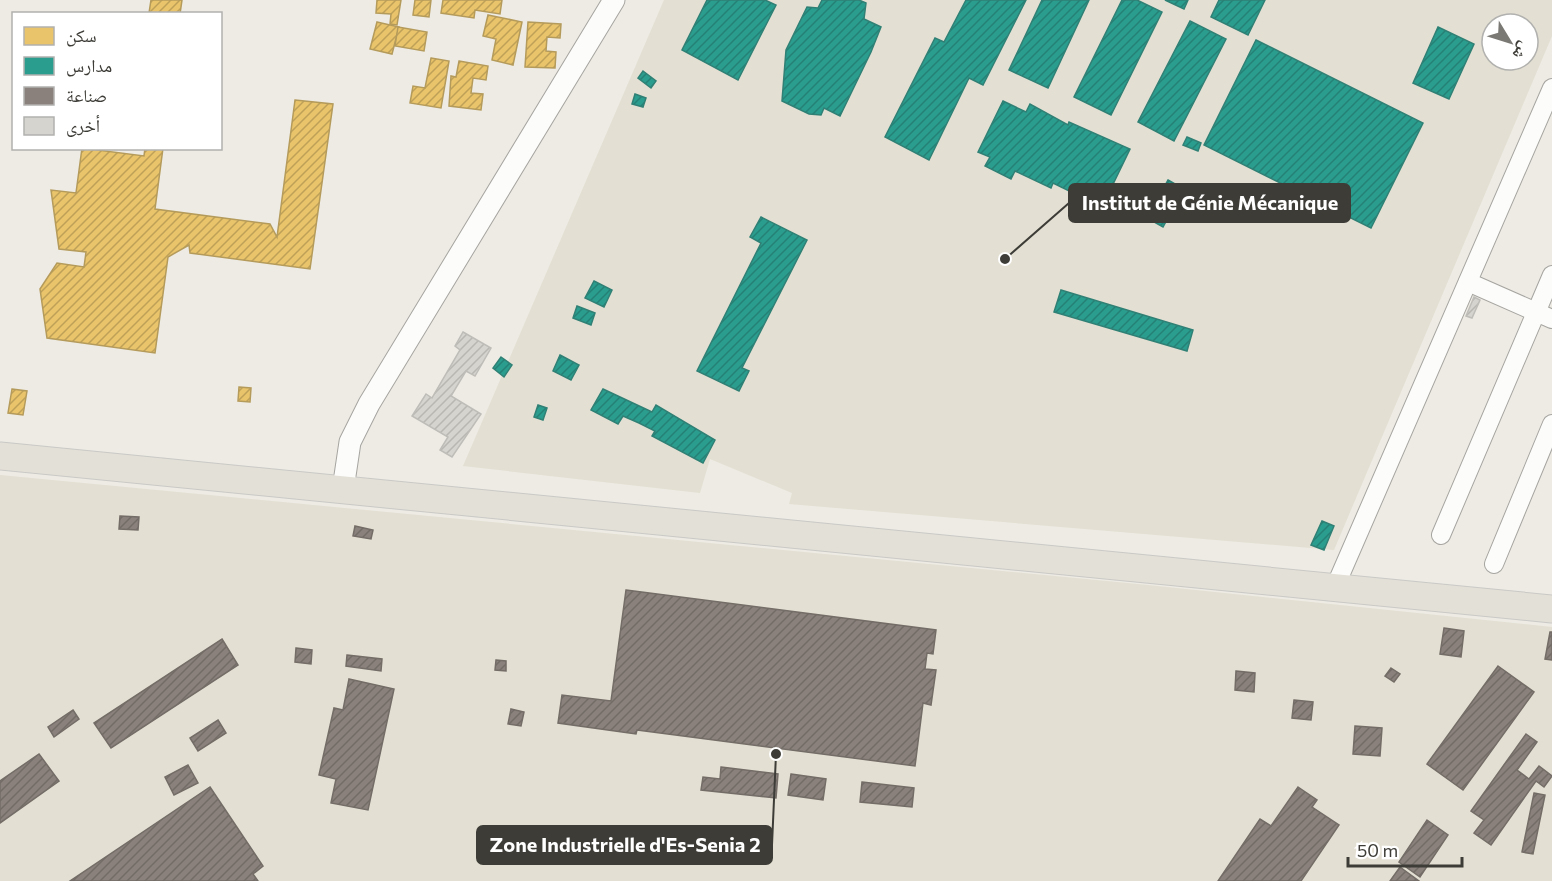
<svg xmlns="http://www.w3.org/2000/svg" width="1552" height="881" font-family="Commissioner,'Noto Naskh Arabic',sans-serif">
<style>
.built{fill:#e3dfd2;fill-rule:evenodd}
.homes{fill:url(#homes-hatch);stroke:#b59b5b;stroke-width:1.5}
.schools{fill:url(#schools-hatch);stroke:#308075;stroke-width:1.5}
.industry{fill:url(#industry-hatch);stroke:#736c67;stroke-width:1.5}
.building{fill:url(#building-hatch);stroke:#bfbdb8;stroke-width:1.5}
.lines{fill:none;stroke-linecap:round;stroke-linejoin:round}
.minor-casing{stroke:#a7a5a0;stroke-width:20}
.tertiary-casing{stroke:#a7a5a0;stroke-width:23}
.primary-casing{stroke:#cac9c6;stroke-width:29}
.minor{stroke:#fcfcfb;stroke-width:18}
.tertiary{stroke:#fcfcfb;stroke-width:21}
.primary{stroke:#e3e0d7;stroke-width:27}
.leader{fill:none;stroke:#3d3c37;stroke-width:2}
.callout-dot{fill:#3d3c37;stroke:#fff;stroke-width:2}
.callout{fill:#3d3c37;stroke:#3d3c37;stroke-width:2}
.callout-label{font-size:20px;text-anchor:middle;font-weight:bold;fill:#fff}
</style>
<defs>
<pattern id="homes-hatch" width="6" height="6" patternUnits="userSpaceOnUse" patternTransform="scale(1.5)"><rect width="6" height="6" fill="#e9c46a"/><path d="M-1 1l2-2M0 6l6-6M5 7l2-2" fill="none" stroke="#bea058"/></pattern>
<pattern id="schools-hatch" width="6" height="6" patternUnits="userSpaceOnUse" patternTransform="scale(1.5)"><rect width="6" height="6" fill="#2a9d8f"/><path d="M-1 1l2-2M0 6l6-6M5 7l2-2" fill="none" stroke="#258176"/></pattern>
<pattern id="industry-hatch" width="6" height="6" patternUnits="userSpaceOnUse" patternTransform="scale(1.5)"><rect width="6" height="6" fill="#8a817c"/><path d="M-1 1l2-2M0 6l6-6M5 7l2-2" fill="none" stroke="#726b66"/></pattern>
<pattern id="building-hatch" width="6" height="6" patternUnits="userSpaceOnUse" patternTransform="scale(1.5)"><rect width="6" height="6" fill="#d6d4cf"/><path d="M-1 1l2-2M0 6l6-6M5 7l2-2" fill="none" stroke="#b9b7b2"/></pattern>
</defs>
<rect width="100%" height="100%" fill="#edebe4"/>
<g class="built">
<path d="M664,0H1552V36L1334,550L789,504L792,493L710,459L700,493L463,466ZM1492,24H1528V60H1492Z"/>
<path d="M0,475L1148,585L1552,627V881H0Z"/>
</g>
<g class="homes">
<path d="M151,0H182L180,14L149,13Z"/>
<path d="M377,0H401L397,25L390,24L391,14L376,13Z"/>
<path d="M415,0H431L429,17L413,15Z"/>
<path d="M443,0H502L500,14L475,10L474,18L441,13Z"/>
<path d="M488,15L522,22L513,65L492,60L496,39L483,36Z"/>
<path d="M377,22L399,27L392,54L370,49Z"/>
<path d="M528,22L561,24L560,38L547,37L546,51L556,52L555,68L525,67Z"/>
<path d="M398,27L427,32L424,51L395,46Z"/>
<path d="M431,58L449,61L441,108L410,103L413,86L425,88Z"/>
<path d="M459,61L488,66L486,80L473,78L471,93L483,94L481,110L449,106L451,76L456,77Z"/>
<path d="M295,100L333,104L310,269L190,253L189,245L168,257L155,353L47,338L40,289L57,263L84,267L86,252L59,249L51,190L76,193L82,148L144,156L145,148H163L155,209L270,224L277,237Z"/>
<path d="M239,387L251,388L250,402L238,401Z"/>
<path d="M12,389L27,391L23,415L8,413Z"/>
</g>
<g class="schools">
<path d="M707,0H765L776,5L738,80L682,50Z"/>
<path d="M822,0H859L866,3L864,19L881,27L871,52L840,116L824,108L821,115L809,114L782,101L786,50L807,7L818,8Z"/>
<path d="M966,0H1026L983,85L969,78L929,160L885,137L935,38L944,42Z"/>
<path d="M1042,0H1089L1048,88L1009,70Z"/>
<path d="M1122,0H1137L1162,12L1111,115L1074,97Z"/>
<path d="M1165,0H1188L1184,9Z"/>
<path d="M1219,0H1265L1248,35L1211,17Z"/>
<path d="M1190,21L1226,39L1174,141L1138,122Z"/>
<path d="M1438,27L1474,44L1449,99L1413,83Z"/>
<path d="M1256,40L1423,123L1371,228L1204,145Z"/>
<path d="M643,71L656,81L651,88L638,78Z"/>
<path d="M635,94L646,98L643,107L632,104Z"/>
<path d="M1003,101L1026,112L1030,104L1068,125L1069,122L1130,149L1102,207L1053,183L1051,188L1015,171L1011,179L985,166L990,157L978,152Z"/>
<path d="M1187,137L1201,143L1198,151L1183,145Z"/>
<path d="M1168,180L1184,189L1163,227L1147,218Z"/>
<path d="M761,217L807,240L742,368L749,371L739,391L697,371L761,243L750,237Z"/>
<path d="M594,281L612,290L604,307L585,298Z"/>
<path d="M1061,290L1193,330L1187,351L1054,312Z"/>
<path d="M577,306L595,313L591,325L573,318Z"/>
<path d="M560,355L579,365L571,380L553,371Z"/>
<path d="M501,357L512,365L504,377L493,368Z"/>
<path d="M603,389L652,412L656,405L715,440L703,463L652,436L655,431L639,423L623,416L618,424L591,410Z"/>
<path d="M538,405L547,408L543,420L534,417Z"/>
<path d="M1322,521L1334,526L1324,550L1311,545Z"/>
</g>
<g class="industry">
<path d="M120,516L139,517L138,530L119,529Z"/>
<path d="M355,526L373,530L371,539L353,536Z"/>
<path d="M626,590L936,630L933,654L927,653L925,669L936,670L931,705L923,703L915,766L637,730L636,734L558,723L562,695L611,701Z"/>
<path d="M1444,628L1464,631L1461,657L1440,654Z"/>
<path d="M1550,632H1552V660L1545,659Z"/>
<path d="M222,639L238,665L111,748L94,723Z"/>
<path d="M296,648L312,650L311,664L295,662Z"/>
<path d="M347,655L382,659L381,671L346,666Z"/>
<path d="M496,660L506,661V671L495,670Z"/>
<path d="M1498,666L1534,692L1463,790L1427,764Z"/>
<path d="M1391,668L1400,674L1394,682L1385,676Z"/>
<path d="M1236,671L1255,673L1254,692L1235,690Z"/>
<path d="M349,679L394,689L368,810L331,803L336,779L319,775L334,708L343,710Z"/>
<path d="M1294,700L1313,702L1311,720L1292,718Z"/>
<path d="M511,709L524,712L521,726L508,724Z"/>
<path d="M73,710L79,719L54,737L48,727Z"/>
<path d="M218,720L226,733L198,751L190,738Z"/>
<path d="M1355,726L1382,728L1380,756L1353,754Z"/>
<path d="M1526,734L1537,742L1517,770L1529,779L1539,766L1552,776L1544,787L1536,781L1491,845L1474,833L1484,820L1471,811Z"/>
<path d="M39,754L59,781L0,823V781Z"/>
<path d="M188,765L198,783L174,795L165,777Z"/>
<path d="M721,767L778,774L776,798L701,790L703,777L720,779Z"/>
<path d="M791,774L826,779L823,800L788,795Z"/>
<path d="M862,782L914,788L912,807L860,802Z"/>
<path d="M210,787L263,866L253,874L258,881H70Z"/>
<path d="M1298,787L1317,800L1312,807L1339,825L1301,881H1218L1260,819L1271,826Z"/>
<path d="M1534,793L1545,795L1533,854L1522,852Z"/>
<path d="M1427,820L1448,835L1420,877L1399,862Z"/>
<path d="M1400,867L1419,881H1390Z"/>
</g>
<g class="building">
<path d="M1474,297L1480,300L1472,318L1466,316Z"/>
<path d="M463,332L491,348L475,376L466,371L451,396L481,414L452,457L440,450L448,437L412,416L426,394L432,398L460,350L455,346Z"/>
</g>
<g class="lines">
<g class="minor-casing">
<g id="minor">
<path d="M1468,282L1552,319"/>
<path d="M1441,535L1552,275"/>
<path d="M1494,564L1552,424"/>
<path d="M1335,587L1552,88"/>
</g>
</g>
<g class="tertiary-casing">
<path id="tertiary" d="M343,489L350,442L369,404L614,0"/>
</g>
<g class="primary-casing">
<path id="primary" d="M0,456L1552,609"/>
</g>
<use href="#minor" class="minor"/>
<use href="#tertiary" class="tertiary"/>
<use href="#primary" class="primary"/>
</g>
<path class="leader" d="M1005 259L1069 203M776 754L772 845"/>
<g class="callout-dot">
<circle cx="1005" cy="259" r="6"/>
<circle cx="776" cy="754" r="6"/>
</g>
<g class="callout">
<rect x="1069" y="184" width="281" height="38" rx="6"/>
<rect x="477" y="826" width="295" height="38" rx="6"/>
</g>
<g class="callout-label">
<text x="1210" y="210">Institut de Génie Mécanique</text>
<text x="625" y="852">Zone Industrielle d'Es-Senia 2</text>
</g>
<rect x="12" y="12" width="210" height="138" fill="#ffffff" stroke="#b1b1af" stroke-width="1.5"/>
<rect x="24" y="27" width="30" height="18" fill="#e9c46a" stroke="#b1b1af" stroke-width="1.5"/>
<text x="66" y="42" font-size="18" fill="#3d3c37">سكن</text>
<rect x="24" y="57" width="30" height="18" fill="#2a9d8f" stroke="#b1b1af" stroke-width="1.5"/>
<text x="66" y="72" font-size="18" fill="#3d3c37">مدارس</text>
<rect x="24" y="87" width="30" height="18" fill="#8a817c" stroke="#b1b1af" stroke-width="1.5"/>
<text x="66" y="102" font-size="18" fill="#3d3c37">صناعة</text>
<rect x="24" y="117" width="30" height="18" fill="#d6d4cf" stroke="#b1b1af" stroke-width="1.5"/>
<text x="66" y="132" font-size="18" fill="#3d3c37">أخرى</text>
<g transform="translate(1510 42) rotate(128)"><circle r="28" fill="#ffffff" stroke="#b1b1af" stroke-width="1.5"/>
<path d="M0-4.5L10 22L0 15L-10 22Z" fill="#7b7974"/>
<text y="-9" font-size="16" font-weight="bold" text-anchor="middle" fill="#3d3c37">ش</text>
</g>
<path d="M1348 857v9h114v-9" fill="none" stroke="#3d3c37" stroke-width="3"/>
<text x="1357" y="857" font-size="18" fill="#3d3c37" stroke="#ffffff" stroke-width="4.5" paint-order="stroke">50 m</text>
</svg>
